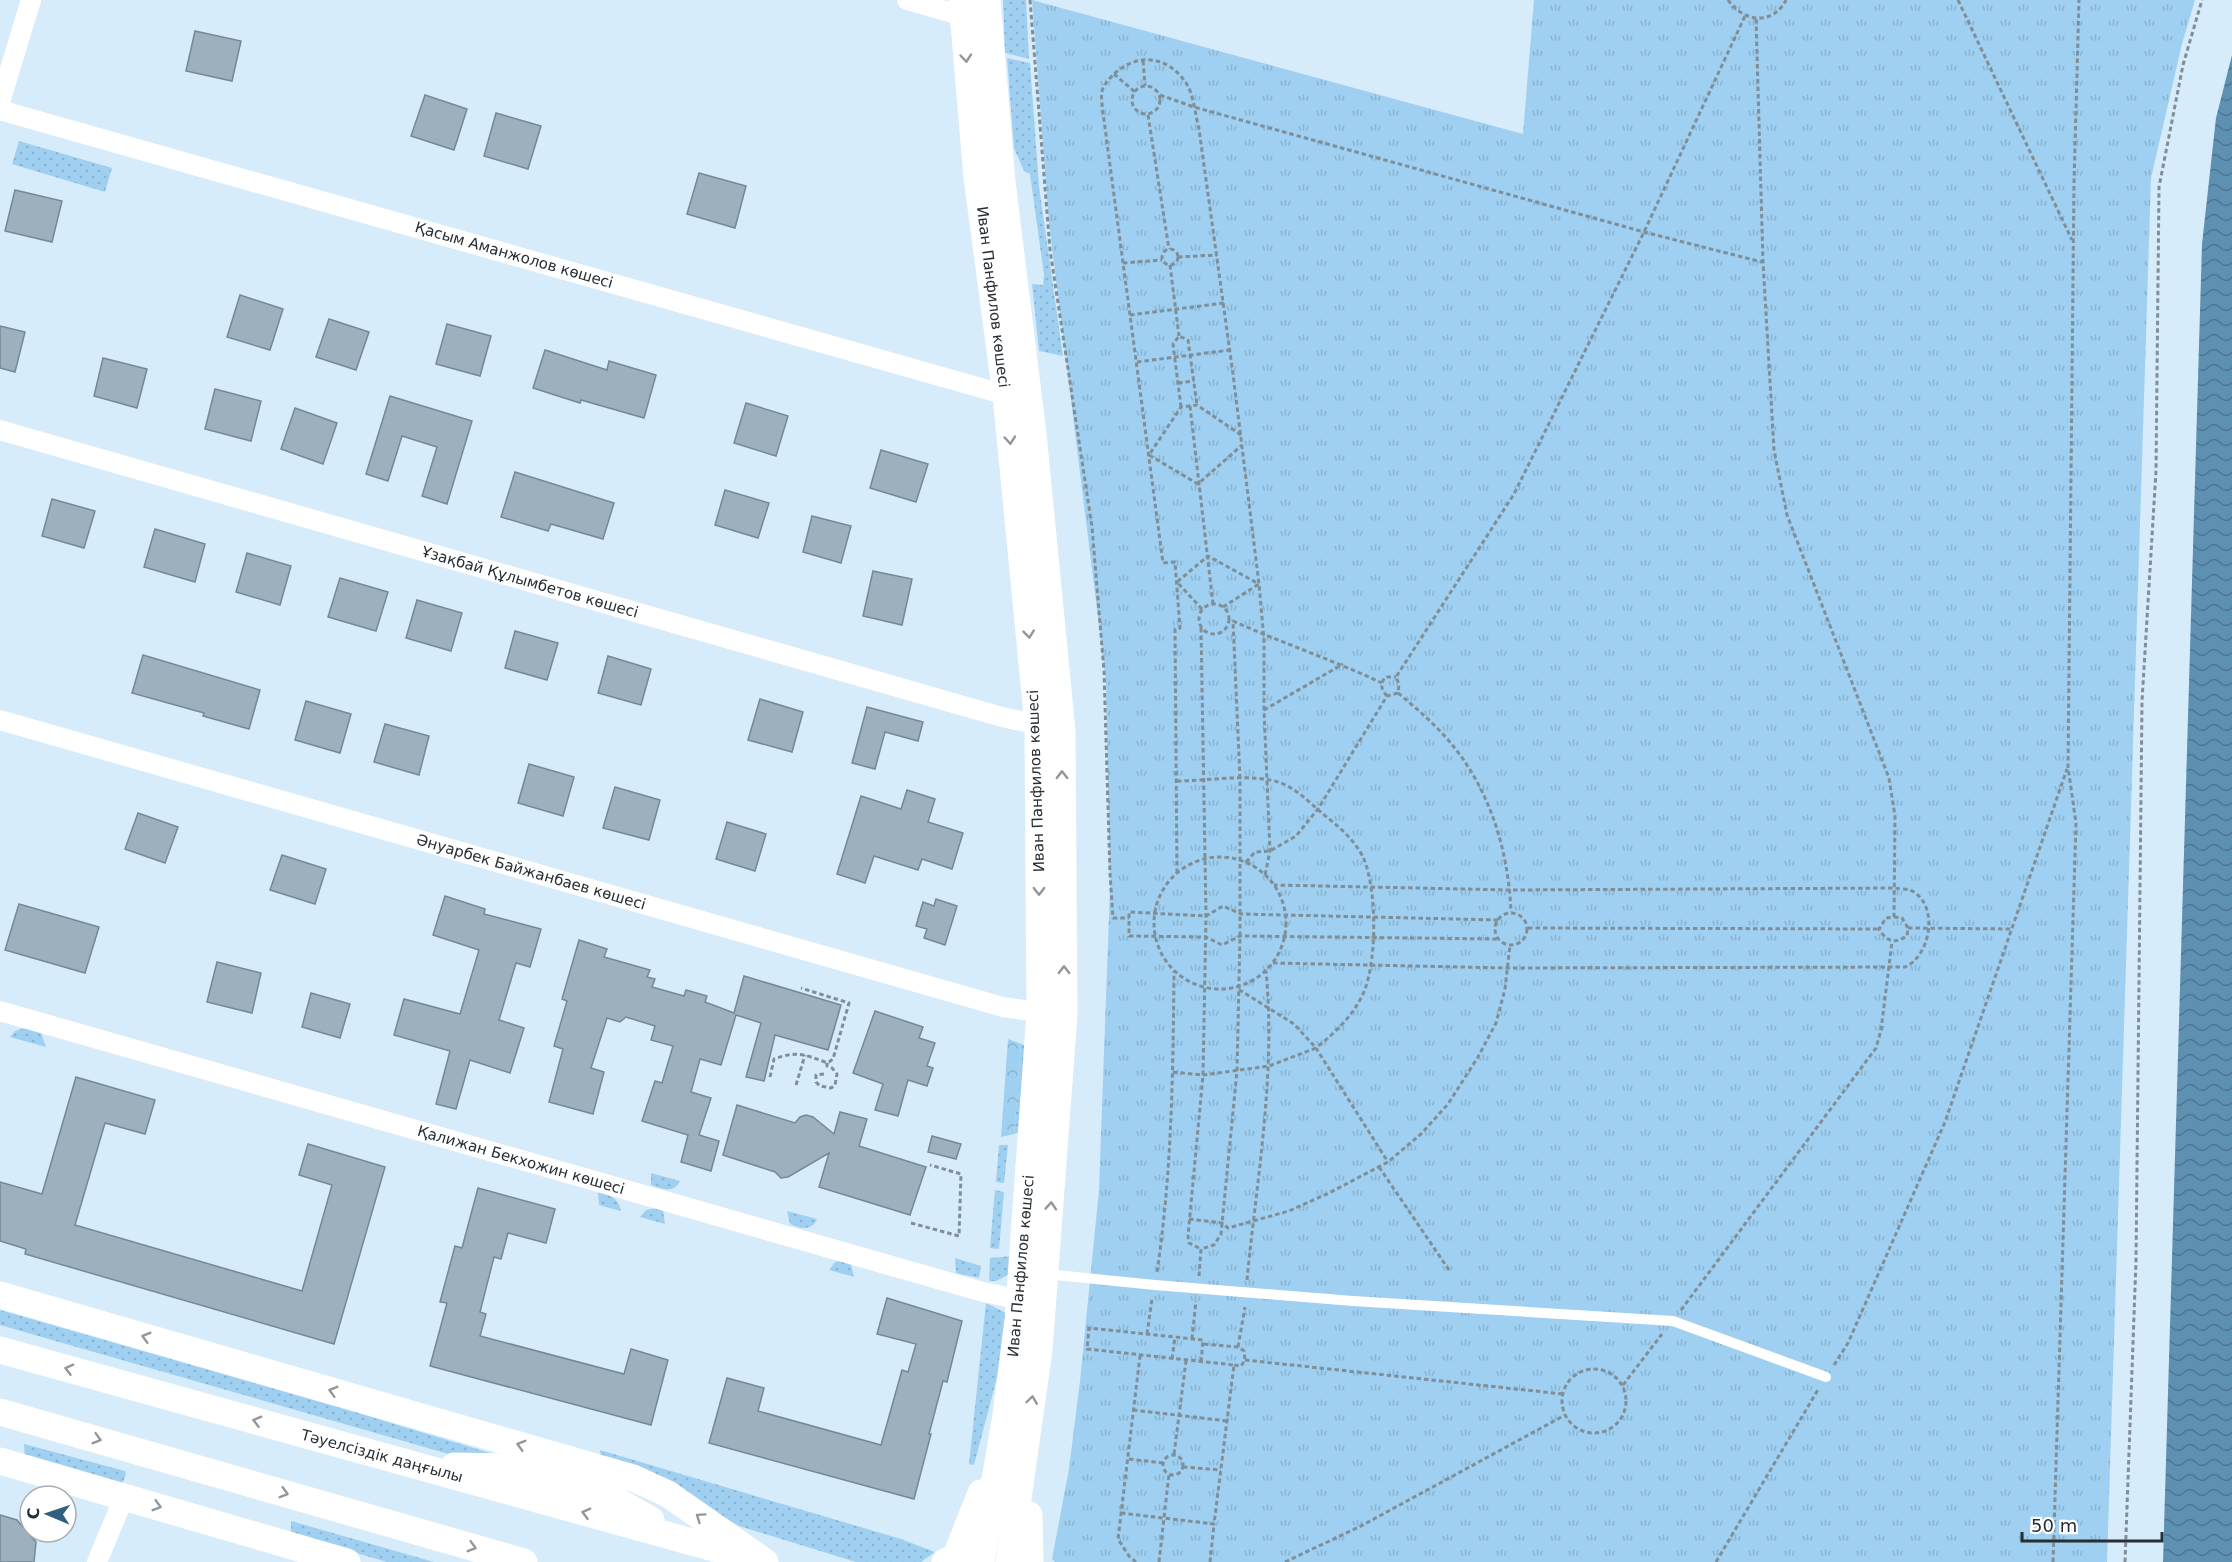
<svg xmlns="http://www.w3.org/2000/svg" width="2232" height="1562" font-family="'DejaVu Sans',sans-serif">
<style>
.grass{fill:url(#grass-dots)}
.forest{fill:url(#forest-crowns)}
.park{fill:url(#park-tufts)}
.water{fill:url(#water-waves)}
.building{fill:#9db0bd;stroke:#758895;stroke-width:1.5}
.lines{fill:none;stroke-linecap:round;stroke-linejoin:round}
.path{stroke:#808e98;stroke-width:3;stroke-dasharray:4.5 3;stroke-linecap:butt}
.lane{stroke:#fff;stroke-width:10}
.street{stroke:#fff;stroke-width:20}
.secondary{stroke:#fff;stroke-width:27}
.oneway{stroke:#93979a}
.labels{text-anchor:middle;stroke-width:4.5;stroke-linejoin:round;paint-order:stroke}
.street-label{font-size:15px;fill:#272f34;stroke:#fff}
</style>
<defs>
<pattern id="grass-dots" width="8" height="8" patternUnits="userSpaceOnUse" patternTransform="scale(1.5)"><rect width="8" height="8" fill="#9fd0f1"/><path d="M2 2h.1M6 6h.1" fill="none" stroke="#89b3cf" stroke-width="1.8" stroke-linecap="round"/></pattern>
<pattern id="forest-crowns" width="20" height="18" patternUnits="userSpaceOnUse" patternTransform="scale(1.5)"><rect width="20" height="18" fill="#9fd0f1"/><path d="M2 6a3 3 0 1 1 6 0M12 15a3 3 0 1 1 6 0" fill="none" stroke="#89b3cf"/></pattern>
<pattern id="park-tufts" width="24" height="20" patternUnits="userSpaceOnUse" patternTransform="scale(1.5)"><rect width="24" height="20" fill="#9fd0f1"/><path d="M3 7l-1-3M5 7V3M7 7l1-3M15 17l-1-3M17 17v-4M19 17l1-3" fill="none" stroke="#89b3cf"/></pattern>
<pattern id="water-waves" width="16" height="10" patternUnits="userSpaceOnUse" patternTransform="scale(1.5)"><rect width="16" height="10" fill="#5e90b1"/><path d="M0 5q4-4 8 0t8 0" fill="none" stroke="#4e7691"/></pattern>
</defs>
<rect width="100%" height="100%" fill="#d7ecfa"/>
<g class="grass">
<path d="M1003,0H1026L1029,59L1005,53Z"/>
<path d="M1007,58L1030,63L1039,186L1063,356L1039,351L1032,284L1043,285L1044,275L1030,174L1024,171L1014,148Z"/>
<path d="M19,141L112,168L105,192L12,164Z"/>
<path d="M24,1028L41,1033L46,1047L10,1037L15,1031Z"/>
<path d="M1021,1044L1030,1047L1024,1130L1014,1134Z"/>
<path d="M999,1145H1008L1004,1183L996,1182Z"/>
<path d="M651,1173L680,1181C673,1194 663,1189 651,1185Z"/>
<path d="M995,1190L1004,1192L999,1249L990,1248Z"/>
<path d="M598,1192C611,1196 618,1197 621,1211L599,1205Z"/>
<path d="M656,1208L663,1210L665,1224L640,1217L646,1210Z"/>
<path d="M787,1211L817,1219C812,1231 800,1229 790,1224Z"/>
<path d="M1013,1256L1008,1275L996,1281H989L990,1258Z"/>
<path d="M955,1258L981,1266L979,1278L956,1273Z"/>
<path d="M840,1261L851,1264L854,1277L829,1270L835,1262Z"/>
<path d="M986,1303L1006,1313L998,1374L974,1465L969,1464Z"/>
<path d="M0,1310L355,1412L520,1462L466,1459L0,1325Z"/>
<path d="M24,1444L125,1471L126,1474L123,1482L111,1484L25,1458Z"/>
<path d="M600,1450L901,1539L935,1552L921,1562H856L739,1526L647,1470L601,1456Z"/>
<path d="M291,1521L434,1562H387L291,1534Z"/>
</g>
<path class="forest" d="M1008,1039L1021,1044L1014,1134L1001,1137Z"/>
<path class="park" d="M1032,0L1523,134L1534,0H2195L2182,44L2151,178L2107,1562H1055L1052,1559L1069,1469L1080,1381L1099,1190L1110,888L1106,682L1049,223Z"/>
<path class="water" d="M2232,55V1562H2163L2202,244L2216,118Z"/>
<g class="building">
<path d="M195,31L241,41L232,81L186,71Z"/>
<path d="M425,95L467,109L454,150L411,136Z"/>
<path d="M496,113L541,126L528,169L484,156Z"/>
<path d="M699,173L746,186L735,228L687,214Z"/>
<path d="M15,190L62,201L52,242L5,231Z"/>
<path d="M240,295L283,309L270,350L227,337Z"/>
<path d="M329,319L369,332L356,370L316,357Z"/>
<path d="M447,324L491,336L480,376L436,364Z"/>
<path d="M0,326L25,332L15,372L0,368Z"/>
<path d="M545,350L607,370L609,361L656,375L644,418L581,400L580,403L533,388Z"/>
<path d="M103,358L147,369L137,408L94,396Z"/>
<path d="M215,389L261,401L251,441L205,429Z"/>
<path d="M390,396L472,421L447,504L422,496L437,447L402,436L388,481L366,474Z"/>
<path d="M746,403L788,416L776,456L734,443Z"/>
<path d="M295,408L337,423L323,464L281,449Z"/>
<path d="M881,450L928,464L916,502L870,488Z"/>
<path d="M515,472L614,503L603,539L551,524L548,531L501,517Z"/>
<path d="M725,490L769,503L758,538L715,525Z"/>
<path d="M52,499L95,511L84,548L42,536Z"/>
<path d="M812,516L851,526L841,563L803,552Z"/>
<path d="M155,529L205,544L195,582L144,567Z"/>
<path d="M247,553L291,566L280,605L236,592Z"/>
<path d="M873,571L912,579L902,625L863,616Z"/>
<path d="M340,578L388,592L376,631L328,617Z"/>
<path d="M417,600L462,613L451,651L406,638Z"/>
<path d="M515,631L558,643L547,680L505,668Z"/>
<path d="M143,655L260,690L249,729L203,716L204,713L132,693Z"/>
<path d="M608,656L651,669L641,705L598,693Z"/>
<path d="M760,699L803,712L792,752L748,740Z"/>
<path d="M306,701L351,714L340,753L295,740Z"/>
<path d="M867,707L923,722L918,741L885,732L875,769L852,763Z"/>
<path d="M385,724L429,736L419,775L374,762Z"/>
<path d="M529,764L574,777L563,816L518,803Z"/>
<path d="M615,787L660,800L649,840L603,828Z"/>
<path d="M907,790L935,799L928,822L963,833L952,869L922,859L918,870L874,856L865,883L837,874L861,796L901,809Z"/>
<path d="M138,813L178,827L165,863L125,849Z"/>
<path d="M727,822L766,834L755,871L716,859Z"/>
<path d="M282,855L326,869L315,904L270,890Z"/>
<path d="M445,896L485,909L484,914L541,929L530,967L516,963L499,1020L524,1028L510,1073L470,1060L456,1109L436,1104L450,1051L394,1035L404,999L460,1014L479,950L433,935Z"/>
<path d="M936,899L957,906L945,945L924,938L927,929L916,926L923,902L934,906Z"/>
<path d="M19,904L99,927L85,973L5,950Z"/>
<path d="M579,940L607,949L604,957L650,970L647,977L655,979L652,987L684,996L686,990L707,996L705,1002L734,1013L744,976L841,1005L828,1050L775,1035L764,1081L746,1077L761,1023L736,1015L721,1065L700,1059L691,1092L711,1098L699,1135L719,1141L711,1171L681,1162L688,1135L642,1121L655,1081L662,1083L673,1046L651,1040L655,1026L626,1017L620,1022L607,1018L591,1068L604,1072L593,1114L549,1102L563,1049L554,1046L567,1001L562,999Z"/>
<path d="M217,962L261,973L252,1013L207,1002Z"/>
<path d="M311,993L350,1004L340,1038L302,1027Z"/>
<path d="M875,1011L923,1027L919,1038L935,1043L927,1066L933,1068L927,1086L908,1080L898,1116L875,1110L883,1084L853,1073Z"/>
<path d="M76,1077L155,1100L145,1134L105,1123L75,1225L302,1291L332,1185L299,1175L308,1144L385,1167L334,1344L25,1254L26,1249L0,1241V1182L42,1194Z"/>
<path d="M737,1105L795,1123L800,1117L806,1115L813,1117L834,1134L840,1112L867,1119L859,1146L926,1167L910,1215L819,1187L829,1153L788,1177L781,1178L775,1172L723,1155Z"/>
<path d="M932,1136L961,1144L956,1159L928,1152Z"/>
<path d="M478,1188L555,1209L546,1243L508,1233L501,1259L494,1257L480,1312L486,1314L480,1336L624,1374L631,1349L668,1360L651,1425L430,1366L447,1303L440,1302L455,1246L462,1248Z"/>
<path d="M887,1298L962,1321L947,1382L943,1381L929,1434H931L914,1499L709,1443L727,1378L764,1388L758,1411L881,1445L902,1370L908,1372L916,1344L877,1334Z"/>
<path d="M0,1515L17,1520L36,1542L34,1562H0Z"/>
</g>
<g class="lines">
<g class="path">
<path d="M1030,0L1050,250L1092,527L1104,671L1110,874L1113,918H1129"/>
<path d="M1728,0C1743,22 1773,26 1786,0"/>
<path d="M1958,0L2072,240"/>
<path d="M1756,19L1763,262L1774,450L1787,515L1889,778L1895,816L1894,917"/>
<path d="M1143,61L1145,86"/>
<path d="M1114,74L1135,92"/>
<circle cx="1146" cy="100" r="14"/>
<path d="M1160,95L1194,107L1644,232L1762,262"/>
<path d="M1148,115L1169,249"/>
<circle cx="1170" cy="257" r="8"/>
<path d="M1178,257L1217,255"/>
<path d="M1123,263L1162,260"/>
<path d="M1170,265L1179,336"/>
<path d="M1130,315L1224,303"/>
<path d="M1137,362L1230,350"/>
<path d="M1178,383L1194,381"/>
<path d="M1190,406L1213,604"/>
<path d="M1181,407L1173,344L1179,336L1188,340L1197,405"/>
<path d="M1241,435L1197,405L1181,407L1149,455L1198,484L1242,445"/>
<circle cx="1214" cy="619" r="15"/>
<path d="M1223,607L1259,584"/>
<path d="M1202,609L1177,582L1208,556L1259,584"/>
<path d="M1201,628L1206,916L1203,1075L1188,1236L1189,1243L1201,1249"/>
<path d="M1398,693C1410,703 1422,713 1433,724C1485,774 1508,842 1511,912"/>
<path d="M1387,696C1381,689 1380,685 1385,677H1396"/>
<path d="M1264,710L1343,664"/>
<path d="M1177,781C1208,781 1250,773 1278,782C1296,788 1309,802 1323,814C1338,826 1354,839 1363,857C1377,888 1377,957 1365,989C1356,1013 1336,1032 1316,1048L1388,1162"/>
<circle cx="1220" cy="923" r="66"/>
<path d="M1246,862L1255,852L1270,851L1296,836L1318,809L1387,696L1398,693L1399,684L1396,677L1514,494L1644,232L1745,16"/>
<path d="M1177,873L1175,629L1180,628L1175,562L1163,563L1102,105C1102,101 1101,96 1102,91C1104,84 1110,78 1115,73C1138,53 1166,56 1184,80C1194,92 1195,115 1199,129L1233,374L1259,584L1264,640V710L1270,851L1265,875"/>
<circle cx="1511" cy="929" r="16"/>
<path d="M1894,917L1902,918L1908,928L1907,936C1894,944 1887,942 1879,929L1886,918Z"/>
<path d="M1498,920L1241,914L1223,906L1206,916L1129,912V936L1206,937L1222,945L1240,936L1498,939"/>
<path d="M1528,928L1879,929"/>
<path d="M1908,928L2011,929"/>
<path d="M1273,963L1507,968L1905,967C1931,956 1940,903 1910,890C1906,889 1899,889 1895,888L1510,890L1274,885"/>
<path d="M1173,1072L1203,1075L1269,1066L1316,1048L1294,1024L1238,989"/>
<path d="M824,1074L816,1075V1082L820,1086L831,1088L835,1085L837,1074L832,1068L827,1066V1062"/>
<path d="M770,1077L774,1059C797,1051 803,1054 825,1062H829L833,1059L849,1003L801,988"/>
<path d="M796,1085L805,1055"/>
<path d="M1379,1167L1449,1270"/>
<path d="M1189,1219L1222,1223L1228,1228L1289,1211L1329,1193L1388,1162L1421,1134L1448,1104L1478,1057L1496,1023L1505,989L1510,945"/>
<path d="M911,1223L959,1236L961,1174L930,1165"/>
<path d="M1157,1272C1172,1172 1173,1072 1174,971"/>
<path d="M1199,1276L1201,1249L1214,1245L1221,1234L1237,1071L1240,936V779L1233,621C1282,643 1333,660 1382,683"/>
<path d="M1247,1280C1257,1177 1276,1074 1266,971"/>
<path d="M1681,1310L1876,1048L1881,1030L1892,942"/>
<path d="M1147,1334L1152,1299"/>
<path d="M1192,1339L1196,1301"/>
<path d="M1204,1344L1238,1347L1244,1351L1245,1360L1241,1366L1234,1365"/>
<path d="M1238,1347L1245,1307"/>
<path d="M1172,1359L1175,1337"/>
<path d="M1245,1360L1563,1394"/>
<path d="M1834,1365L1848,1343L1945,1122L2067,769"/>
<circle cx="1594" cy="1401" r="32"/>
<path d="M1623,1385L1662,1334"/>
<path d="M1133,1410L1227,1421"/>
<path d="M1174,1454L1186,1361"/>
<circle cx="1173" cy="1465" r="10"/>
<path d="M1129,1459L1163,1463"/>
<path d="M1183,1467L1221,1470"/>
<path d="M1121,1513L1214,1524L1234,1365L1087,1349L1089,1328L1203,1340L1201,1363"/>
<path d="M1136,1562L1129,1556L1118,1539L1140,1356"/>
<path d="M1159,1562L1169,1474"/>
<path d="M1210,1562L1214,1525"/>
<path d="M1285,1562L1361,1526L1565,1415"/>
<path d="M1716,1562L1819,1388"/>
<path d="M2053,1562L2076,823L2068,767L2074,183L2079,0"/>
<path d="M2125,1562L2136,1261L2142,701L2156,471L2159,187L2183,65L2202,0"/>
</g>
<path class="lane" d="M1046,1274L1155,1285L1353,1301L1673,1321L1826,1377"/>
<g class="street">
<path d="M907,0L963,16"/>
<path d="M0,102L31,0"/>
<path d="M0,110L1006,395L1016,397"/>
<path d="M0,430L1002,717L1048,727"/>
<path d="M0,720L1003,1007L1052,1014"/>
<path d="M0,1011L983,1292L1032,1302"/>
<path d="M97,1562L124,1497"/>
</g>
<g class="secondary">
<path d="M962,0L977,177L1006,395L1038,725L1040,1013L1018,1320L1006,1415L981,1562"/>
<path d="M987,0L1002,182L1033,434L1062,731L1064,1015L1039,1350L1009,1562"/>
<path d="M0,1295L633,1478L668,1494L765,1562"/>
<path d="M0,1350L746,1557"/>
<path d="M0,1412L524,1562"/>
<path d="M0,1461L347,1562"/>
<path d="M454,1466L511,1467L605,1494L651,1520"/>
<path d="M1029,1515L1030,1562"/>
<path d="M945,1562L956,1556L981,1493"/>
</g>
</g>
<defs><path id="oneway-chevron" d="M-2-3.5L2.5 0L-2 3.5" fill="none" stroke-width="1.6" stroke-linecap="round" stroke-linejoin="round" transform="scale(1.5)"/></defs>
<g class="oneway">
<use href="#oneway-chevron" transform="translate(966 58) rotate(85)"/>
<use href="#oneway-chevron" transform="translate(1010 440) rotate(85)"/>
<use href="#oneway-chevron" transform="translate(1029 634) rotate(84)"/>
<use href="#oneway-chevron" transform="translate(1062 775) rotate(-90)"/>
<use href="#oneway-chevron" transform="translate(1039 891) rotate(90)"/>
<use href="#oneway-chevron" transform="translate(1064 970) rotate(-90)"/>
<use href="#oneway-chevron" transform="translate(1051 1206) rotate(-86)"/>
<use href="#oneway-chevron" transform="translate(146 1337) rotate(-164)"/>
<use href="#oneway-chevron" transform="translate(69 1369) rotate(-165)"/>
<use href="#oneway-chevron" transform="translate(333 1391) rotate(-164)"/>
<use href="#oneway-chevron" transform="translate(1032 1400) rotate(-82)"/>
<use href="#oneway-chevron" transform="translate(257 1421) rotate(-165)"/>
<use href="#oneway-chevron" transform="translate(97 1439) rotate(16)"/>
<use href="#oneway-chevron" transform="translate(521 1445) rotate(-164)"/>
<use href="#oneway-chevron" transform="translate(284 1493) rotate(16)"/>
<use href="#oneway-chevron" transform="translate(157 1506) rotate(16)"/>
<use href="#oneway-chevron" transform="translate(586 1513) rotate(-165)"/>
<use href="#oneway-chevron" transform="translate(700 1517) rotate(-145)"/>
<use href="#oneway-chevron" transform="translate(472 1547) rotate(16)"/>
</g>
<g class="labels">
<g class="street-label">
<text transform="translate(514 255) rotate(16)" y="5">Қасым Аманжолов көшесі</text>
<text transform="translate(993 297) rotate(83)" y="5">Иван Панфилов көшесі</text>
<text transform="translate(530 582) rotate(16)" y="5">Ұзақбай Құлымбетов көшесі</text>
<text transform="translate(1036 781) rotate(-92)" y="5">Иван Панфилов көшесі</text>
<text transform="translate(531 872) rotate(16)" y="5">Әнуарбек Байжанбаев көшесі</text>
<text transform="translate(521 1160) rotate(16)" y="5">Қалижан Бекхожин көшесі</text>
<text transform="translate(1021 1266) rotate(-85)" y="5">Иван Панфилов көшесі</text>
<text transform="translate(382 1456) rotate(15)" y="5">Тәуелсіздік даңғылы</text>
</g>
</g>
<g transform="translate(48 1514) rotate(272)"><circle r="28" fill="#ffffff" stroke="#a9acae" stroke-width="1.5"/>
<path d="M0-4.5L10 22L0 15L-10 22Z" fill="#30607e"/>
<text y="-9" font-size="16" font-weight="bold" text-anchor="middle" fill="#272f34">С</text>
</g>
<path d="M2022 1532v9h140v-9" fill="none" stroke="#272f34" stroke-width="3"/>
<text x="2031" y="1532" font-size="18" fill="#272f34" stroke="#ffffff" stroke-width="4.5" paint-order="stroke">50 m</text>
</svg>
